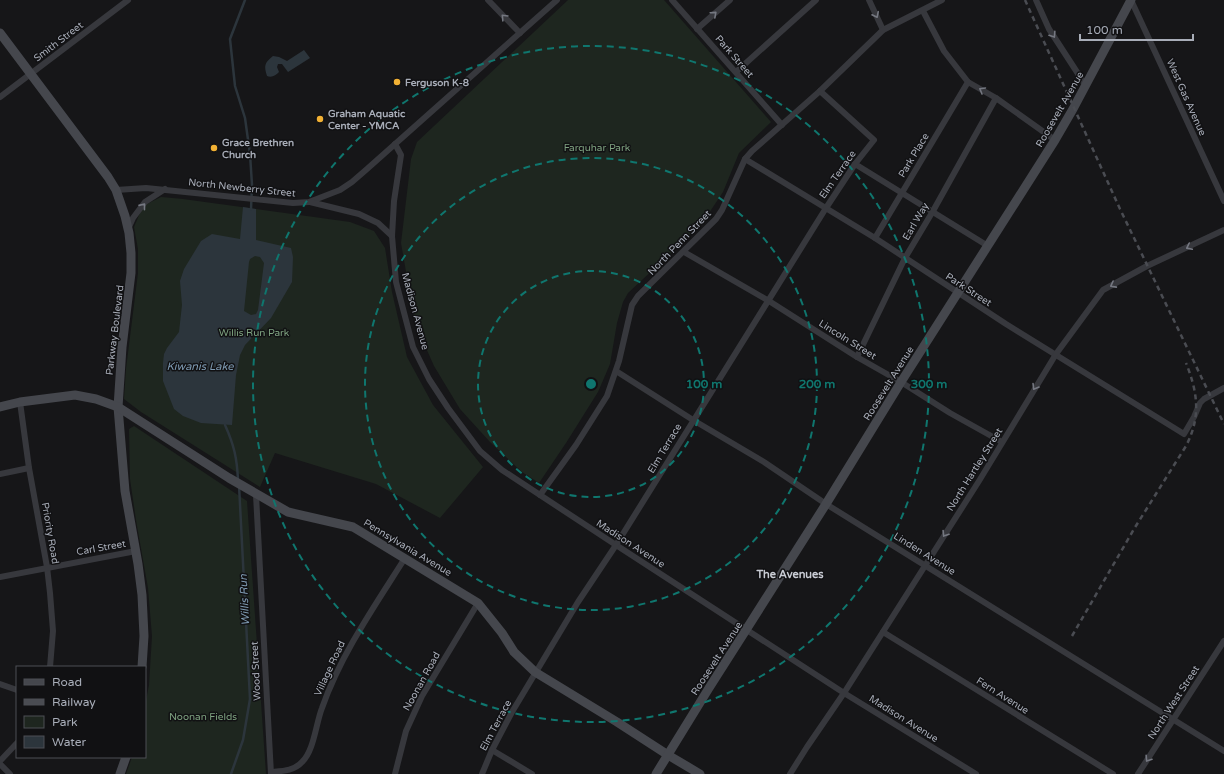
<svg xmlns="http://www.w3.org/2000/svg" width="1224" height="774" font-family="'Varela Round',sans-serif">
<style>
.green{fill:#1e261f}
.water{fill:#2c353c;fill-rule:evenodd}
.lines{fill:none;stroke-linecap:round;stroke-linejoin:round}
.stream{stroke:#2c353c;stroke-width:2.5}
.street{stroke:#37383d;stroke-width:6}
.secondary{stroke:#45474d;stroke-width:9}
.rail{stroke:#4a4c52;stroke-width:2.5;stroke-dasharray:5 4;stroke-linecap:butt}
.oneway{stroke:#757881}
.ring{fill:none;stroke:#0f766e;stroke-width:2;stroke-dasharray:7 5}
.poi-dot{fill:#f2b134;stroke:#111113;stroke-width:1.5}
.labels{text-anchor:middle;stroke-width:3;stroke-linejoin:round;paint-order:stroke}
.street-label{font-size:10px;fill:#a8adb8;stroke:#111113}
.poi-label{font-size:10px;font-weight:bold;fill:#a8adb8;stroke:#111113;text-anchor:start}
.park-label{font-size:10px;fill:#7fa381;stroke:#111113}
.water-label{font-size:11px;font-style:italic;fill:#7f9bb3;stroke:#111113}
.neighbourhood-label{font-size:11px;font-weight:bold;fill:#c9ccd4;stroke:#111113}
.centre{fill:#0f766e;stroke:#111113;stroke-width:2}
.ring-label{font-size:12px;text-anchor:middle;font-weight:bold;fill:#0f766e;stroke:#111113;stroke-width:3;stroke-linejoin:round;paint-order:stroke}
</style>
<rect width="100%" height="100%" fill="#161618"/>
<g class="green">
<path d="M568,0H664L771,122L739,153L723,192L701,225L628,293L623,302L617,323L610,364L598,392L566,443L539,483L522,472L490,442L460,409L434,366L415,323L401,243L411,159L417,142Z"/>
<path d="M161,197L183,199L350,222L374,231L385,248L392,292L407,357L433,405L483,467L440,518L376,484L275,453L260,487L141,412L124,399L126,369L138,273V249L134,227L143,206Z"/>
<path d="M134,426L247,501L266,774H126L132,757H145V706L149,685L152,636L148,588L136,520L130,479L129,429Z"/>
</g>
<g class="water">
<path d="M304,50L310,58L288,72L282,64H278L277,67L279,72C276,75 272,78 267,76C264,66 264,63 273,56L279,57L287,61Z"/>
<path d="M243,207L256,209V240L291,248L293,257L292,282L271,318L245,345L240,355L236,375L232,425L201,423L183,416L174,409L163,381V363L164,354L167,348L179,332L182,305L180,281L184,269L201,241L212,234L240,239ZM255,256L260,257L264,263L258,310L256,314L251,315L244,311L249,262L250,259Z"/>
</g>
<g class="lines">
<g class="stream">
<path d="M245,0L230,39L235,86L245,118L250,154L252,185L251,209"/>
<path d="M225,425C234,445 237,458 238,480"/>
<path d="M231,774L243,740L250,699L239,485"/>
</g>
<g class="street">
<path d="M488,0L520,33"/>
<path d="M672,0L782,125"/>
<path d="M869,0L883,30"/>
<path d="M1036,0L1049,29L1086,86"/>
<path d="M1131,0L1224,201"/>
<path d="M923,11L944,51L968,82L996,98L1055,140"/>
<path d="M697,29L730,0"/>
<path d="M736,72L816,0"/>
<path d="M0,97L128,0"/>
<path d="M395,144L401,155L394,201L392,236L396,282L413,347L429,379L448,408L480,451L502,470L616,545L844,693L976,774"/>
<path d="M745,159L875,238L1006,324L1184,434L1194,417L1200,403L1204,399L1224,388"/>
<path d="M855,164L988,246"/>
<path d="M116,190L146,188L293,203L309,202L340,190L352,182L367,169L557,0"/>
<path d="M310,202L359,214L378,223L392,236"/>
<path d="M128,229L133,218L145,202L165,189"/>
<path d="M875,238L968,82"/>
<path d="M684,252L769,301L857,357L901,382L950,413L1002,442"/>
<path d="M857,357L905,258L933,211L996,98"/>
<path d="M616,371L693,420L764,462L826,504L1224,751"/>
<path d="M20,402L29,468L47,567L50,593L53,631L50,667"/>
<path d="M0,474L29,468"/>
<path d="M256,495L271,774"/>
<path d="M540,495L576,445L607,396L619,361L632,305L638,296L716,219L722,210L745,159L752,151L820,91L883,30L942,0"/>
<path d="M0,577L136,551"/>
<path d="M883,632L1113,774"/>
<path d="M0,684L17,690"/>
<path d="M492,750L532,774"/>
<path d="M0,761L17,743"/>
<path d="M0,764L10,774"/>
<path d="M271,772C282,771 294,771 302,762C314,751 316,723 322,708C341,654 374,607 405,558"/>
<path d="M395,774L406,731L422,696L478,603"/>
<path d="M482,774L492,750L512,712L578,602L616,545L826,208L855,164L874,140L820,91"/>
<path d="M790,774L807,747L844,693L979,481L1056,354L1103,290L1147,266L1224,230"/>
<path d="M1138,774L1224,641"/>
</g>
<g class="secondary">
<path d="M0,33L108,177L116,190L125,216L129,233L131,253V273L122,347L118,407L125,491L138,564L142,595L144,636L142,667"/>
<path d="M0,407L20,402L75,395L96,399L118,407L229,478L288,512L353,527L478,603L502,633L514,652L535,672L617,722L668,755L700,774"/>
<path d="M120,774L126,757"/>
<path d="M656,774L709,688L826,504L901,382L1055,140L1073,109L1131,0"/>
</g>
<g class="rail">
<path d="M1025,0L1120,209L1224,424"/>
<path d="M1072,636L1134,529L1186,446C1201,417 1198,393 1186,363"/>
</g>
</g>
<defs><path id="oneway-chevron" d="M-2-3.5L2.5 0L-2 3.5" fill="none" stroke-width="1.6" stroke-linecap="round" stroke-linejoin="round"/></defs>
<g class="oneway">
<use href="#oneway-chevron" transform="translate(714 14) rotate(-42)"/>
<use href="#oneway-chevron" transform="translate(876 15) rotate(64)"/>
<use href="#oneway-chevron" transform="translate(504 17) rotate(-134)"/>
<use href="#oneway-chevron" transform="translate(1053 35) rotate(57)"/>
<use href="#oneway-chevron" transform="translate(982 90) rotate(-150)"/>
<use href="#oneway-chevron" transform="translate(143 206) rotate(-51)"/>
<use href="#oneway-chevron" transform="translate(1189 247) rotate(154)"/>
<use href="#oneway-chevron" transform="translate(1113 285) rotate(152)"/>
<use href="#oneway-chevron" transform="translate(1035 387) rotate(121)"/>
<use href="#oneway-chevron" transform="translate(945 534) rotate(122)"/>
<use href="#oneway-chevron" transform="translate(1148 759) rotate(123)"/>
</g>
<g class="ring">
<circle cx="591" cy="384" r="113"/>
<circle cx="591" cy="384" r="226"/>
<circle cx="591" cy="384" r="338"/>
</g>
<g class="poi-dot">
<circle cx="397" cy="82" r="4"/>
<circle cx="320" cy="119" r="4"/>
<circle cx="214" cy="148" r="4"/>
</g>
<g class="labels">
<g class="street-label">
<text transform="translate(58 41) rotate(-37)" y="4">Smith Street</text>
<text transform="translate(735 56) rotate(49)" y="4">Park Street</text>
<text transform="translate(1187 97) rotate(66)" y="4">West Gas Avenue</text>
<text transform="translate(1059 109) rotate(-60)" y="4">Roosevelt Avenue</text>
<text transform="translate(913 155) rotate(-59)" y="4">Park Place</text>
<text transform="translate(837 174) rotate(-55)" y="4">Elm Terrace</text>
<text transform="translate(242 187) rotate(6)" y="4">North Newberry Street</text>
<text transform="translate(915 221) rotate(-60)" y="4">Earl Way</text>
<text transform="translate(679 242) rotate(-46)" y="4">North Penn Street</text>
<text transform="translate(969 289) rotate(33)" y="4">Park Street</text>
<text transform="translate(416 311) rotate(75)" y="4">Madison Avenue</text>
<text transform="translate(114 330) rotate(-83)" y="4">Parkway Boulevard</text>
<text transform="translate(848 339) rotate(32)" y="4">Lincoln Street</text>
<text transform="translate(888 383) rotate(-58)" y="4">Roosevelt Avenue</text>
<text transform="translate(664 448) rotate(-59)" y="4">Elm Terrace</text>
<text transform="translate(974 469) rotate(-58)" y="4">North Hartley Street</text>
<text transform="translate(51 533) rotate(80)" y="4">Priority Road</text>
<text transform="translate(631 543) rotate(33)" y="4">Madison Avenue</text>
<text transform="translate(101 547) rotate(-10)" y="4">Carl Street</text>
<text transform="translate(408 547) rotate(31)" y="4">Pennsylvania Avenue</text>
<text transform="translate(925 553) rotate(32)" y="4">Linden Avenue</text>
<text transform="translate(716 658) rotate(-57)" y="4">Roosevelt Avenue</text>
<text transform="translate(329 668) rotate(-65)" y="4">Village Road</text>
<text transform="translate(255 671) rotate(-93)" y="4">Wood Street</text>
<text transform="translate(421 681) rotate(-61)" y="4">Noonan Road</text>
<text transform="translate(1003 695) rotate(32)" y="4">Fern Avenue</text>
<text transform="translate(1173 702) rotate(-57)" y="4">North West Street</text>
<text transform="translate(904 718) rotate(32)" y="4">Madison Avenue</text>
<text transform="translate(495 725) rotate(-62)" y="4">Elm Terrace</text>
</g>
<g class="poi-label">
<text x="405" y="86">Ferguson K-8</text>
<text x="328" y="117">Graham Aquatic<tspan x="328" dy="12">Center - YMCA</tspan></text>
<text x="222" y="146">Grace Brethren<tspan x="222" dy="12">Church</tspan></text>
</g>
<g class="park-label">
<text x="597" y="151">Farquhar Park</text>
<text x="254" y="336">Willis Run Park</text>
<text x="203" y="720">Noonan Fields</text>
</g>
<g class="water-label">
<text x="200" y="370">Kiwanis Lake</text>
<text transform="translate(244 600) rotate(-93)" y="4">Willis Run</text>
</g>
<g class="neighbourhood-label">
<text x="790" y="578">The Avenues</text>
</g>
</g>
<circle cx="591" cy="384" r="6" class="centre"/>
<g class="ring-label">
<text x="704" y="388">100 m</text>
<text x="817" y="388">200 m</text>
<text x="929" y="388">300 m</text>
</g>
<rect x="16" y="666" width="130" height="92" fill="#111113" stroke="#4d4f55"/>
<rect x="24" y="679" width="20" height="6" fill="#45474d" stroke="#4d4f55"/>
<text x="52" y="686" font-size="12" fill="#a8adb8">Road</text>
<rect x="24" y="699" width="20" height="6" fill="#4a4c52" stroke="#4d4f55"/>
<text x="52" y="706" font-size="12" fill="#a8adb8">Railway</text>
<rect x="24" y="716" width="20" height="12" fill="#1e261f" stroke="#4d4f55"/>
<text x="52" y="726" font-size="12" fill="#a8adb8">Park</text>
<rect x="24" y="736" width="20" height="12" fill="#2c353c" stroke="#4d4f55"/>
<text x="52" y="746" font-size="12" fill="#a8adb8">Water</text>
<path d="M1080 34v6h113v-6" fill="none" stroke="#a8adb8" stroke-width="2"/>
<text x="1086" y="34" font-size="12" fill="#a8adb8" stroke="#111113" stroke-width="3" paint-order="stroke">100 m</text>
</svg>
